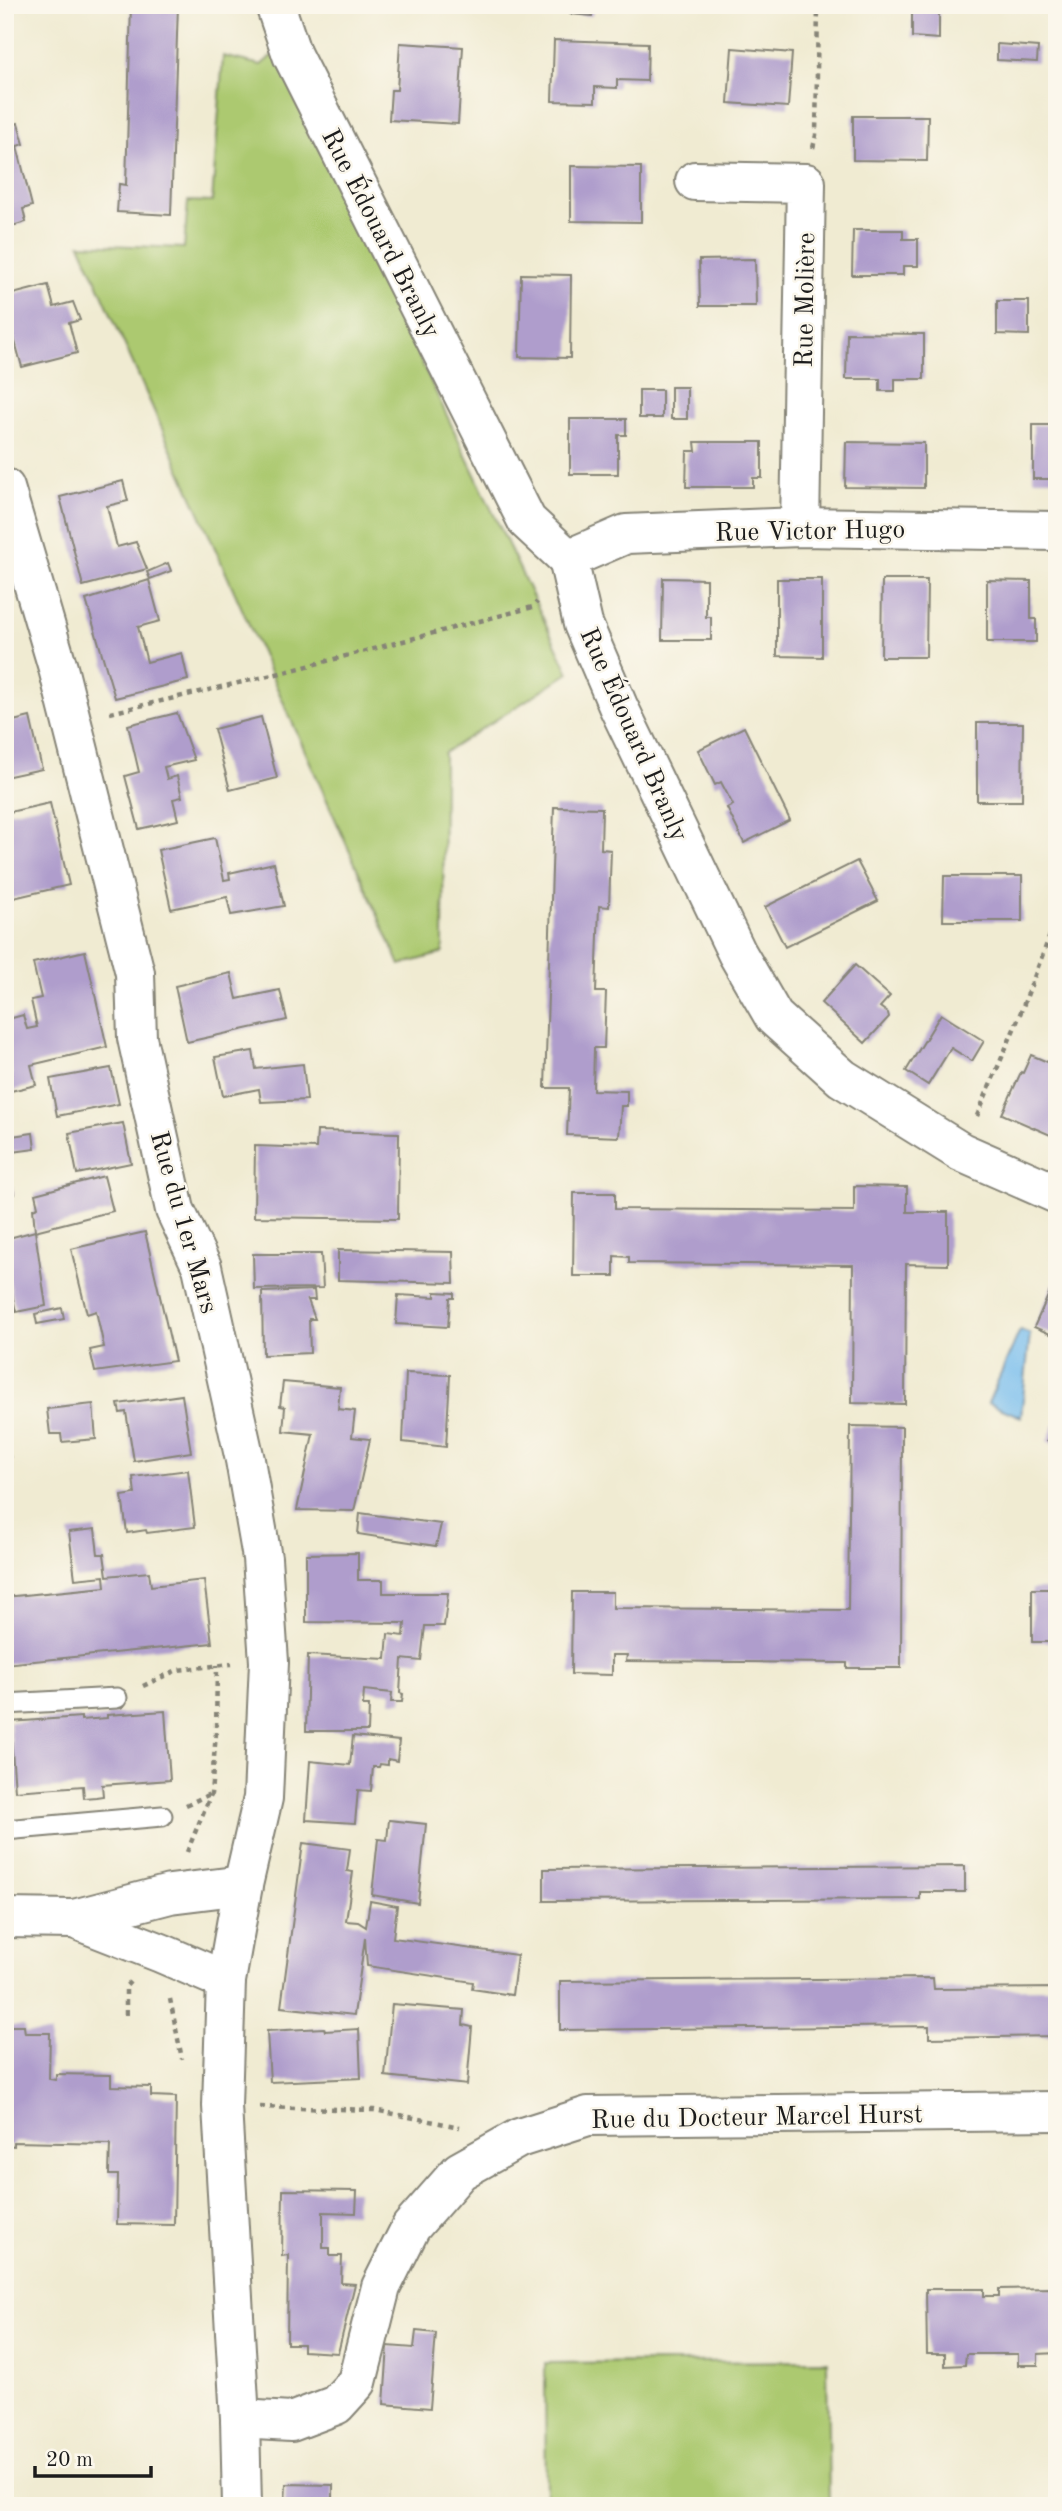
<svg xmlns="http://www.w3.org/2000/svg" width="1062" height="2511" font-family="'Old Standard TT',serif">
<style>
.green{fill:#acc970;stroke:#647246;stroke-width:2}
.water{fill:#75bced;stroke:#486c84;stroke-width:2}
.building{fill:#af9dcc}
.lines{fill:none;stroke-linecap:round;stroke-linejoin:round}
.lane-casing{stroke:#868477;stroke-width:23}
.street-casing{stroke:#868477;stroke-width:42}
.secondary-casing{stroke:#868477;stroke-width:42}
.path{stroke:#868477;stroke-width:4.5;stroke-dasharray:5 5;stroke-linecap:butt}
.lane{stroke:#fff;stroke-width:19}
.street{stroke:#fff;stroke-width:38}
.secondary{stroke:#fff;stroke-width:38}
.labels{text-anchor:middle;stroke-width:5;stroke-linejoin:round;paint-order:stroke}
.street-label{font-size:26px;fill:#1c1c1c;stroke:#fbf7ec}
</style>
<rect width="100%" height="100%" fill="#fbf7ec"/>
<filter id="ink" filterUnits="userSpaceOnUse"><feTurbulence type="fractalNoise" baseFrequency=".0143" numOctaves="2"/><feDisplacementMap in="SourceGraphic" scale="14" xChannelSelector="R" yChannelSelector="G"/><feConvolveMatrix kernelMatrix="1 2 1 2 8 2 1 2 1" color-interpolation-filters="sRGB"/></filter>
<filter id="wash" filterUnits="userSpaceOnUse"><feTurbulence type="fractalNoise" baseFrequency=".00686" numOctaves="4" result="noise"/><feDisplacementMap in="SourceGraphic" scale="28" xChannelSelector="R" yChannelSelector="G"/><feGaussianBlur stdDeviation="1.57" result="paint"/><feColorMatrix in="noise" values="0 0 0 0 0 0 0 0 0 0 0 0 0 0 0 0 0 1.4 0 .05"/><feComposite in="paint" operator="in"/></filter>
<g filter="url(#wash)">
<rect width="100%" height="100%" fill="#f0ebd2"/>
<g class="green">
<path d="M275,53L569,673L444,753L443,953L400,965L80,244L184,248L188,201L212,202L223,56L261,65Z"/>
<path d="M827,2361L829,2506H546L545,2363Z"/>
</g>
<path class="water" d="M1020,1330L1030,1334L1021,1417L988,1403Z"/>
<g id="blocks">
<g class="building">
<path d="M131,5H178L171,215L117,212L119,184L126,185Z"/>
<path d="M570,5H593L592,16L570,14Z"/>
<path d="M912,5H939V39L912,37Z"/>
<path d="M554,40L648,43L647,81L617,80V88L595,87V102L552,101Z"/>
<path d="M400,43L463,47L458,124L389,120L391,90H397Z"/>
<path d="M997,44L1038,47L1037,62L997,60Z"/>
<path d="M732,48L792,53L788,107L728,103Z"/>
<path d="M853,116H928L927,161L853,160Z"/>
<path d="M18,123L24,144L17,146L32,206L23,209L26,222L5,228V127Z"/>
<path d="M571,166L641,167V222L571,221Z"/>
<path d="M853,230H903V239H918V266H903V275H852Z"/>
<path d="M755,259L756,306H700L699,260Z"/>
<path d="M521,274L571,275L570,358L519,357Z"/>
<path d="M48,285L54,307L73,302L80,320L69,323L77,353L22,367L5,305V296Z"/>
<path d="M997,301H1029V335L997,334Z"/>
<path d="M847,333L924,334V379H895V391H880V379H846Z"/>
<rect x="671" y="387" width="16" height="32"/>
<rect x="639" y="390" width="23" height="28"/>
<path d="M570,419H626V435H618V474H570Z"/>
<rect x="1033" y="425" width="24" height="54"/>
<path d="M695,442H762V478H753V487H686L687,451H696Z"/>
<path d="M846,442L924,443V488L845,487Z"/>
<path d="M123,481L128,501L107,506L117,547L136,542L147,569L83,586L60,497Z"/>
<path d="M168,563L171,571L150,579L147,572Z"/>
<path d="M663,578L706,579V617H711V640H662Z"/>
<path d="M777,579H822V657L777,656Z"/>
<path d="M149,580L160,621L138,627L147,662L182,653L188,680L115,698L86,600Z"/>
<path d="M882,580H927L926,657H881Z"/>
<path d="M987,580L1031,581V619H1036V642H987Z"/>
<path d="M177,713L194,760L164,767L167,779L177,776L182,797L173,799L178,820L139,829L125,776L139,772L128,725Z"/>
<path d="M30,717L42,769L5,777V723Z"/>
<path d="M261,717L277,778L230,790L214,729Z"/>
<path d="M977,723H1023L1022,801H977Z"/>
<path d="M744,727L790,820L744,843L727,808L733,805L721,782L715,785L698,750Z"/>
<path d="M50,803L69,885L5,900V813Z"/>
<path d="M554,807L602,808L601,849L611,850L609,907L599,906L596,992H606L604,1048H594L593,1090L627,1091V1106H621L619,1137L567,1135L569,1088H545Z"/>
<path d="M215,838L224,880L230,879L229,873L274,863L284,906L231,915L227,897L171,909L158,850Z"/>
<path d="M857,861L878,901L785,947L765,907Z"/>
<path d="M944,876H1022V921H943Z"/>
<path d="M85,951L107,1047L31,1065L36,1085L11,1091L7,1075L12,1074L5,1046V1020L23,1015L27,1029L37,1027L31,1000L41,998L33,963Z"/>
<path d="M855,965L890,996L880,1007L888,1013L889,1017L865,1043L821,1003Z"/>
<path d="M231,973L237,999L280,990L287,1020L187,1042L175,986Z"/>
<path d="M941,1014L984,1041L972,1061L951,1048L928,1085L906,1071Z"/>
<path d="M253,1051L256,1069L303,1064L307,1100L261,1102L259,1089L223,1096L215,1057Z"/>
<path d="M1031,1055L1057,1066V1133L1055,1137L1002,1114L1021,1072L1023,1073Z"/>
<path d="M111,1068L119,1104L57,1116L50,1079Z"/>
<path d="M123,1123L131,1163L77,1174L69,1133Z"/>
<path d="M317,1131L399,1133L398,1219L254,1217L255,1146L316,1148Z"/>
<path d="M33,1133L35,1149L5,1153V1137Z"/>
<path d="M104,1176L113,1211L35,1231L33,1209L38,1207L35,1194Z"/>
<path d="M10,1178L14,1194L5,1196V1179Z"/>
<path d="M854,1186L907,1187V1212H948V1265L906,1264L905,1404L852,1403L853,1265L629,1263V1257L614,1256V1276H573L574,1193H615V1209L854,1211Z"/>
<path d="M35,1231L46,1306L16,1312L5,1262V1239Z"/>
<path d="M145,1232L175,1361L95,1372L90,1350L104,1347L96,1311L87,1314L71,1249Z"/>
<path d="M338,1250L453,1252L454,1283L338,1280Z"/>
<path d="M253,1254H321L323,1288L254,1289Z"/>
<path d="M1057,1276V1337L1034,1327Z"/>
<path d="M314,1290L315,1300H308L315,1319H309L310,1353L263,1355L262,1292Z"/>
<path d="M435,1292L454,1293V1298H450L448,1327L396,1324L398,1295L435,1297Z"/>
<path d="M62,1308L64,1319L37,1324L35,1314Z"/>
<path d="M406,1373L450,1375L446,1447L403,1442Z"/>
<path d="M283,1382L340,1387L338,1409L355,1411L352,1437L370,1439L354,1511L297,1510L313,1434L283,1431L285,1407L280,1406Z"/>
<path d="M182,1395L191,1452L134,1461L126,1412L120,1413L118,1404Z"/>
<path d="M93,1404L96,1439L62,1442L61,1434H50L47,1409Z"/>
<path d="M1057,1419V1445L1047,1441Z"/>
<path d="M5,1424H7L11,1464H5Z"/>
<path d="M850,1426L902,1427L901,1668H847V1663L626,1661L627,1655H612V1675L571,1674L572,1592H613V1608L848,1610Z"/>
<path d="M188,1470L195,1527L147,1533L146,1530L127,1533L122,1496L135,1494L133,1477Z"/>
<path d="M360,1513L441,1524L436,1546L358,1534Z"/>
<path d="M95,1529L98,1554H104L107,1576L149,1572L151,1586L204,1580L212,1643L5,1664V1597L105,1587L104,1576L75,1579L69,1532Z"/>
<path d="M358,1553V1580H383V1593H448L444,1626H425L421,1661L402,1659L400,1693L403,1694L402,1702H391L392,1693L364,1690L363,1706H369L368,1731H306L308,1655L386,1659L388,1634L404,1636L405,1623L306,1622V1554Z"/>
<rect x="1032" y="1589" width="25" height="53"/>
<path d="M165,1711L170,1780L102,1785L103,1796L96,1797L84,1798L83,1786L15,1791L10,1722L81,1717V1720L107,1718V1715Z"/>
<path d="M353,1736L399,1741L397,1761L388,1759V1765L380,1764L379,1767H373L371,1791L358,1790L355,1823L306,1820L310,1761L350,1765Z"/>
<path d="M389,1820L426,1824L418,1903L372,1895L378,1839L387,1840Z"/>
<path d="M303,1843L350,1849L347,1871L353,1872L346,1921L358,1922L366,1927L370,1901L397,1906L393,1938L517,1955L512,1995L472,1989L473,1982L367,1966L365,1938L354,2015L281,2007Z"/>
<path d="M965,1866V1892H920V1899L544,1901V1869Z"/>
<path d="M933,1978L934,1989L1057,1988V2036L929,2038V2026L560,2030V1981Z"/>
<path d="M392,2004L464,2010L463,2025L472,2027L467,2085L385,2076Z"/>
<path d="M5,2026H24L25,2033H50L49,2079L56,2080V2074L111,2075V2086L151,2087V2096L176,2097L174,2225L117,2224L118,2175H109L110,2144L14,2142V2146L5,2145Z"/>
<path d="M324,2028L325,2031L359,2029L361,2078L270,2082L267,2031Z"/>
<path d="M283,2190L357,2191L356,2213L323,2212V2248H330V2256H342L341,2283L355,2284L338,2353L303,2351V2344H287L288,2255L282,2256Z"/>
<path d="M1057,2288V2353L1038,2354V2365H1018V2354H966L965,2365L945,2366V2354H927L926,2289H984V2296H999V2289Z"/>
<path d="M416,2331L436,2333L430,2408L384,2404L388,2346L414,2348Z"/>
<path d="M286,2484L333,2485V2506H285Z"/>
</g>
</g>
</g>
<g filter="url(#ink)">
<use href="#blocks" fill-opacity="0" stroke="#868477" stroke-width="2"/>
<g class="lines">
<g class="lane-casing">
<g id="lane">
<path d="M5,1704L117,1698"/>
<path d="M5,1830L162,1816"/>
</g>
</g>
<g class="street-casing">
<g id="street">
<path d="M275,5L292,55L527,521L568,559L583,624L618,706L737,953L774,1017L842,1078L961,1152L1057,1194"/>
<path d="M695,181L806,183L800,527"/>
<path d="M568,559L626,534L800,527L1057,531"/>
</g>
</g>
<g class="secondary-casing">
<g id="secondary">
<path d="M5,488L58,668L135,973L137,1038L175,1210L202,1267L245,1460L262,1558L269,1662L263,1798L243,1885L226,1981L222,2106L240,2419L242,2506"/>
<path d="M5,1918L74,1919L170,1894L243,1885"/>
<path d="M74,1919L161,1953L226,1981"/>
<path d="M240,2419L291,2422L336,2405L357,2382L381,2287L411,2227L460,2171L519,2138L588,2116L1057,2111"/>
</g>
</g>
<g class="path">
<path d="M813,148L816,135L818,5"/>
<path d="M110,713L281,673L533,607L537,602"/>
<path d="M977,1116L1017,1022L1057,917"/>
<path d="M143,1686L177,1670L232,1664"/>
<path d="M186,1805L210,1794"/>
<path d="M187,1852L211,1794L216,1733L217,1665"/>
<path d="M170,1999L182,2059"/>
<path d="M126,2015V1986L130,1982"/>
<path d="M260,2107L374,2110L460,2127"/>
<path d="M880,2505H1057"/>
</g>
<use href="#lane" class="lane"/>
<use href="#street" class="street"/>
<use href="#secondary" class="secondary"/>
</g>
</g>
<g class="labels">
<g class="street-label">
<text transform="translate(382 233) rotate(63)" y="9">Rue Édouard Branly</text>
<text transform="translate(804 300) rotate(-89)" y="9">Rue Molière</text>
<text transform="translate(810 530) rotate(-1)" y="9">Rue Victor Hugo</text>
<text transform="translate(635 734) rotate(66)" y="9">Rue Édouard Branly</text>
<text transform="translate(185 1222) rotate(74)" y="9">Rue du 1er Mars</text>
<text transform="translate(757 2116) rotate(-1)" y="9">Rue du Docteur Marcel Hurst</text>
</g>
</g>
<rect width="1062" height="2511" fill="none" stroke="#fbf7ec" stroke-width="28"/>
<path d="M35 2466v10h116v-10" fill="none" stroke="#1c1c1c" stroke-width="3.5"/>
<text x="46" y="2466" font-size="21" fill="#1c1c1c" stroke="#fbf7ec" stroke-width="5" paint-order="stroke">20 m</text>
</svg>
